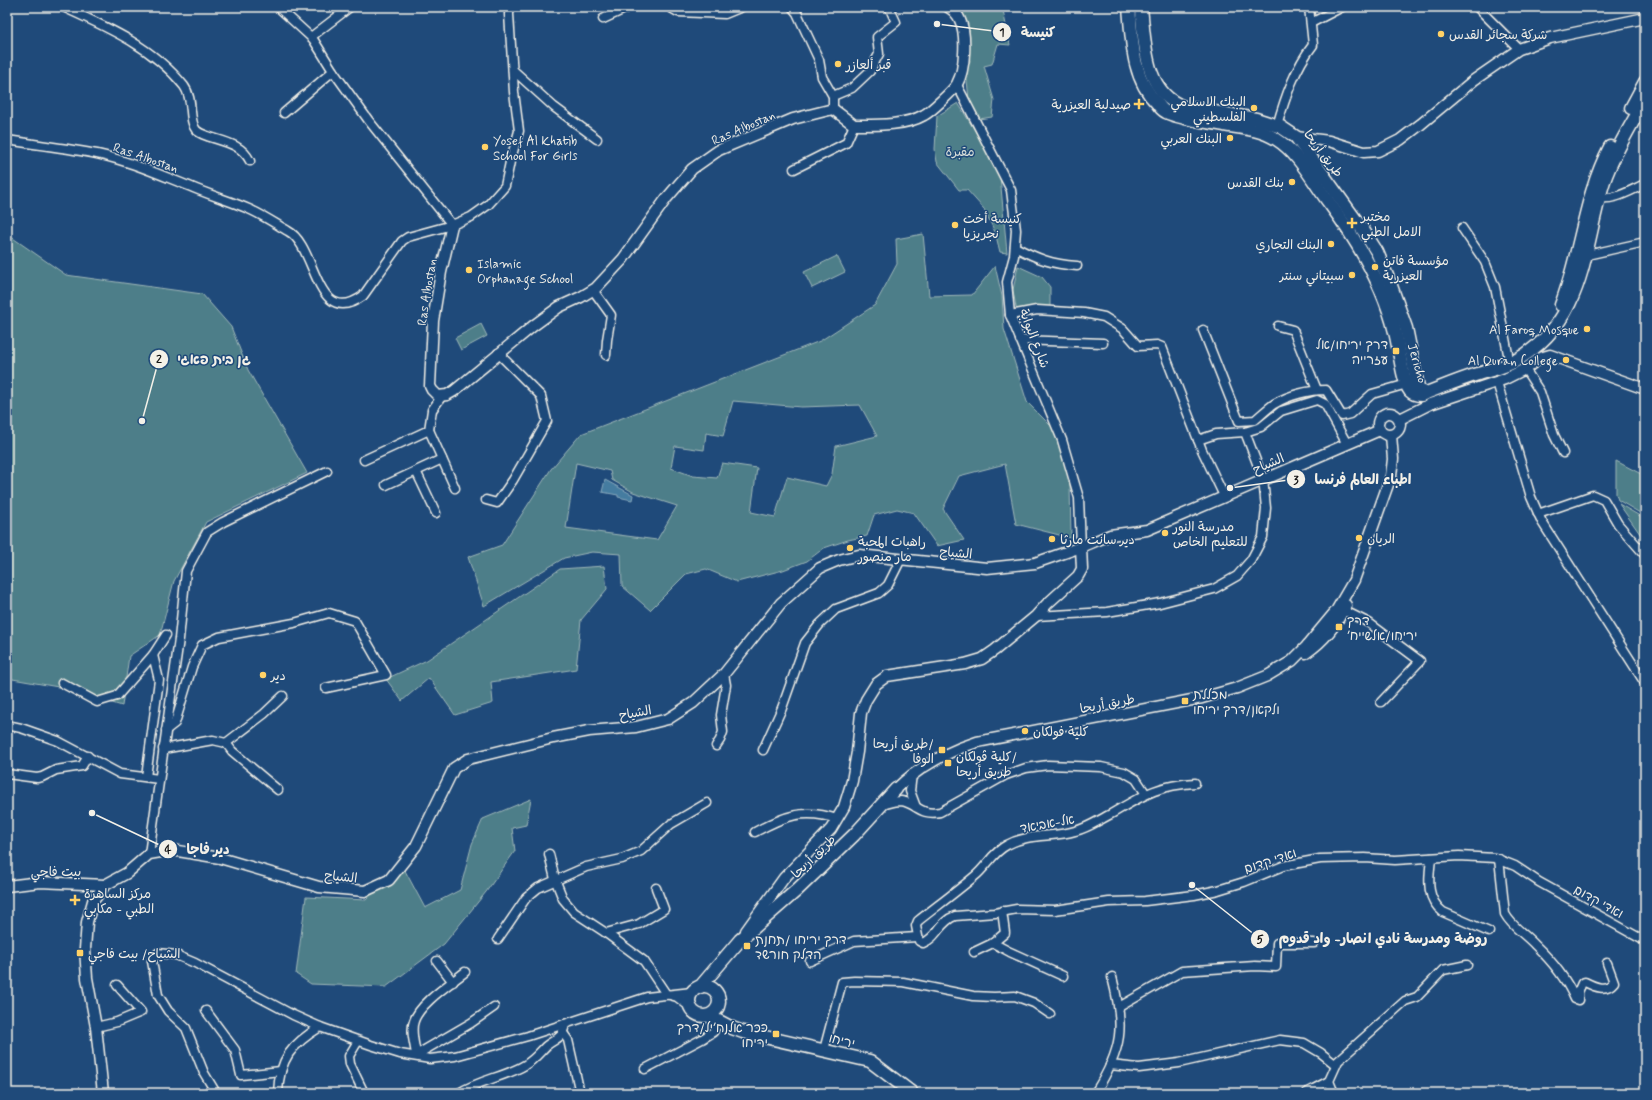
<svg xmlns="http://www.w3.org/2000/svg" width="1652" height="1100" font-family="Mynerve,'Playpen Sans Arabic','Playpen Sans Hebrew',sans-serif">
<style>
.green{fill:#4d7e89;stroke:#a0b8b8;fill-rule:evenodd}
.water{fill:#447ba0;stroke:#8aaabd}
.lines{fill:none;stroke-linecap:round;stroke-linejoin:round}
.minor-casing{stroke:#f4f1e8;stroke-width:11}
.tertiary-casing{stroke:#f4f1e8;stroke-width:13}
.secondary-casing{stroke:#f4f1e8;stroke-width:15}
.minor{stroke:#1f4a7a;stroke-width:8}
.tertiary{stroke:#1f4a7a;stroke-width:10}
.secondary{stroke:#1f4a7a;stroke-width:12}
.poi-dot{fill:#ffd166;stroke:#1f4a7a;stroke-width:1.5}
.labels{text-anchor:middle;stroke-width:3;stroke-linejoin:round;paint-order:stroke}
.poi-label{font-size:13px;fill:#f4f1e8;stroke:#1f4a7a;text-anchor:start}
.street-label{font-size:13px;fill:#f4f1e8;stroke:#1f4a7a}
.park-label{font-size:13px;fill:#dbe0da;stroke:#1f4a7a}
.leader{fill:none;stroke:#f4f1e8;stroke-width:1.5}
.callout-dot{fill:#f4f1e8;stroke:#1f4a7a;stroke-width:1.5}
.mark-label{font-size:12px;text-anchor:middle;font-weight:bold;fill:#111}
.callout-label{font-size:14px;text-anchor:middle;font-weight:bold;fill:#f4f1e8;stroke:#1f4a7a;stroke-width:3;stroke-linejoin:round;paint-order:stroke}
</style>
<rect width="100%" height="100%" fill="#1f4a7a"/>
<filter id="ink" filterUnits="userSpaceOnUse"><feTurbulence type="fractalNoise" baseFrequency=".025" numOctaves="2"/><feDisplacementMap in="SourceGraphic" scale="8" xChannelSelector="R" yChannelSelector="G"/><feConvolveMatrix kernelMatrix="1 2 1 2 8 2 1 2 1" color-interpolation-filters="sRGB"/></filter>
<g filter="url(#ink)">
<g class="green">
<path d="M954,7H998L1003,10L1010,45L998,44L992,64L984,66L994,100L992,117L979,119L969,99L966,71L970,61L966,28Z"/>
<path d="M958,103L992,158L1000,176L1007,253L1000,252L995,232L984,209L967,190H959L937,162L935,149L937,116Z"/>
<path d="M7,234L66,275L202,294L231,327L248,370L307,473L206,522L174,581L160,635L129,656L122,706L64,688L7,678Z"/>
<path d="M923,234L929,296L972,295L995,266L1002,296L1004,329L1027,402L1052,427L1064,458L1070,484L1071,538L1016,524L1005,464L959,476L943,509L964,540L937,546L914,513L897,509L874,515L867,536L848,540L824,548L807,561L783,570L737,582L706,569L686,574L650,610L622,586L621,554L592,552L564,558L484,606L468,557L502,545L551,469L581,434L820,341L875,305L897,264L896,239ZM733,401L801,407L860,405L877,436L836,446L832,474L826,486L787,477L775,517L751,512L757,468L722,463L717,478L693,476L671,468L675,446L704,450L706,433L723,436ZM576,463L610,471L612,480L633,492L677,506L657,540L566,528Z"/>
<path d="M837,256L845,272L812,288L804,272Z"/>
<path d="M1018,266L1042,277L1050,287V307L1017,313L1013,290Z"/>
<path d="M481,324L487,336L461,350L455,338Z"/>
<path d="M1616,461L1645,476V516L1618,500L1616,494Z"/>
<path d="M1619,504L1645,519V541Z"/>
<path d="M604,566L607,589L581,620L576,669L491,682L493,703L455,715L429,678L402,701L386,679L427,660L560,569Z"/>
<path d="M531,799L526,825L512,828L515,851L486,892L444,944L386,987L311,984L296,974L306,897L366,900L402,865L425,908L460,890L472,844L483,819Z"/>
</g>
<path class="water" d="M605,480L633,495L632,500L618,497V495L602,492Z"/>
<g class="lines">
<g class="minor-casing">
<g id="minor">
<path d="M63,7C107,27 153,47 184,86C194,99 188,120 196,130C200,134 205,135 210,137C226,142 242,145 250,161"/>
<path d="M278,7L313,39L333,71L369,121L452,225"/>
<path d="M669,7L678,12L725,14L742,7"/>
<path d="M792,7L797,13L819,60L822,77L833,96V109"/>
<path d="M1477,7L1519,49"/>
<path d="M1644,7L1645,9"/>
<path d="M603,19L629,7"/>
<path d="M1311,23L1342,7"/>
<path d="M311,37L350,7"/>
<path d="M513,70L554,107L597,139"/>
<path d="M957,85L1011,190L1016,230L1014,256L1007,282L1010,315L1062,440L1079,498L1081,547"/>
<path d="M833,96L852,88L870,71L879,54L877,37L896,22L889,7"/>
<path d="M284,113L333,71"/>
<path d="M1277,126C1285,98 1295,68 1313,45L1309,7"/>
<path d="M7,140C37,145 67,148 97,154C129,161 158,174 189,186C209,195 231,201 251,210C264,216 276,224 288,231C317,246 315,330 363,296L402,241L408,237L452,225L471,217L488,205L505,186L510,162L519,131L514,92L509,14L510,7"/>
<path d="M794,169L846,143L854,125"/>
<path d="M1595,197C1613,202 1629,191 1645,184"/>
<path d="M1462,228L1485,262L1495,287L1510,364"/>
<path d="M1015,247C1038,259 1051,264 1077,266"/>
<path d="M1587,255L1645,242"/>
<path d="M593,290L611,315L607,340L606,355"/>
<path d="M1010,315L1037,310L1084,313L1104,317L1123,329L1138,346L1157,345L1162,347L1202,450L1224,496"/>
<path d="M1278,326L1293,330L1317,390"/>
<path d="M1203,330L1239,421L1255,420C1261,415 1268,408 1274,404C1289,395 1309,390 1326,390L1342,416L1350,414L1372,394L1407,384"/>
<path d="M1020,340L1103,343"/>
<path d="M1525,369L1540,392L1554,435L1563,453"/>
<path d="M1497,382L1531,497L1542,522L1645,683"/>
<path d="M429,430L455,488"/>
<path d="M1198,440L1216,434L1245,432L1261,427L1281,411L1317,400L1325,404L1347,444"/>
<path d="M364,460L429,430L432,410L442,396"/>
<path d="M416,471L436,513"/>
<path d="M386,485L442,459"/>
<path d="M486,500L497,503L513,480L547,421L541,396L498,353"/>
<path d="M1538,514L1593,495L1604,500L1618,524L1645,555"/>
<path d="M1343,610L1369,623L1420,661L1381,702"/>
<path d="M1036,616L1107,612L1160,603L1214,589L1237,576L1251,560L1263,537L1266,508L1263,479L1245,432"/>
<path d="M153,655L166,635"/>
<path d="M62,683L97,702L117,696L153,655L159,680L146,777"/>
<path d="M7,725L21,728L58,741L120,774L159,779"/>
<path d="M166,730L175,723L192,667L202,645L219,637L294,623L329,613L355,621L386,675L326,688"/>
<path d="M226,743L232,751L278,790"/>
<path d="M716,746L720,740L723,732L721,715L726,685L724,674"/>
<path d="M163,749L213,740L226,743L264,714L283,696"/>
<path d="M763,750L782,708L805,643L820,624L836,609L879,593L888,585L901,559"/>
<path d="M7,774L37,778L42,777L56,770L82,766L88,756"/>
<path d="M912,774L910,791L916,807"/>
<path d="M1195,783C1157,785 1142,796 1111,814C1099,820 1088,828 1075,831C1053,838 1028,833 1007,845C993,852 987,866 975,876C956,892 937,906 918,921L916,926L919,941L923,943C937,938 940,921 955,916L995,913L1017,909L1055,910L1109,902L1145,901L1194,895L1218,890L1244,882L1283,866L1320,859L1365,858L1395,860L1459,856L1495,858L1515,866L1539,882L1645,941"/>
<path d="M881,805C887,804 894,801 901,801C917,803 919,816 940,812L1006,775L1026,768L1048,765L1101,767L1124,772L1136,779L1146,794"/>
<path d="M755,832C784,816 804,808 837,819"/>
<path d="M149,854L179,639L186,571L207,532L223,522L327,471"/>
<path d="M549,854L555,879L563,899L574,912L606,933L644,961L666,994L677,997L690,1007"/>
<path d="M1431,858C1429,878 1425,898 1443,912L1489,932"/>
<path d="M1499,859L1505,914C1512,927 1525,934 1535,945C1552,961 1566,978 1575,999L1578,1000V992L1582,983L1585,982C1595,987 1606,992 1614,982L1607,963"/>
<path d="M606,933L639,924L664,909L656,888"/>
<path d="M498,939L526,898L538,888L586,867L622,859L641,851L671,824L707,803"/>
<path d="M993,943L1010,952L1063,976"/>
<path d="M974,952L993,943L1005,933L1002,911"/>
<path d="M437,961L453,982"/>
<path d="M810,961L854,941L917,937"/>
<path d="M465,972C450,984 420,1003 414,1021C410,1031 415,1045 416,1055L471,1023L494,1007"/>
<path d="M1119,1007L1182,971L1255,966L1276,967L1277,943H1314"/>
<path d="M206,1011L235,1050L241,1075L281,1071"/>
<path d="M96,1027L117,1022L141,1012L117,985"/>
<path d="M563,1033L568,1040L580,1093"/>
<path d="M358,1041L349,1056L350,1064L364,1093"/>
<path d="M824,1050L842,982L854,981L903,982L973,996L994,997L1015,996L1034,1003L1050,1014"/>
<path d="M1110,1065L1139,1068L1179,1063L1280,1040L1304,1043L1321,1053L1336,1065"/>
<path d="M645,1069L702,1039L713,1032L719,1021"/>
<path d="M1329,1081L1334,1093"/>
<path d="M216,1093L204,1073L186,1028L168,1011L158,995L152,961L158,953L176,955L195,963L293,1015L320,1027L371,1045L400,1054L430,1059L455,1056L528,1036L647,997L692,992"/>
<path d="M278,1093C279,1059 292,1044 320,1027"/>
<path d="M459,1093C479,1080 505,1077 525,1065C534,1060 539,1053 546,1046C557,1037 562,1040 565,1024"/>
<path d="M1095,1093C1123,1049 1125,1026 1112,977"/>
<path d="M1306,1093L1329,1081L1338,1061L1405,1001L1417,997L1443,970L1467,965"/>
</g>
</g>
<g class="tertiary-casing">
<g id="tertiary">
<path d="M1296,137L1329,141L1364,152L1378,151L1400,140L1421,124L1474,80L1519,49L1550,38L1645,18"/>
<path d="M452,225L441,272L433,321L430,386L432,390L438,396L447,395L454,391L533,326L559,307L581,297L596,288L623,259L666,199L692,169L719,150L793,119L833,109L854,125C875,125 905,126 924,115C930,112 954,90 957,84C965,70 967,35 960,20C958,15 953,10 948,7"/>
<circle cx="1389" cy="424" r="11"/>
<path d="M1400,419L1430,404L1505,379L1525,369L1540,358L1550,355L1645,389"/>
<path d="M1306,653C1325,640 1336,625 1346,605"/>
<path d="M896,789C920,766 945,752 977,742L1202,698L1237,688L1267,676L1292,661L1306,647L1336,611L1354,580L1391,476L1393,459L1391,435"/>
<path d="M7,886L40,882L105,885"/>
<path d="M746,931L784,878L831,829L844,807L852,781L857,752L861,713L866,700L876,684L887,676L965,664L982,659L995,650L1036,616L1047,604L1078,576L1082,569L1081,547"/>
<path d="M103,1093L96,1027L87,978L85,949L87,922L93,901L105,885L127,873L149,854L172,850L220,858L319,887L365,891L389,880L416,846L454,768L468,759L553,738L589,731L636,727L668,719L693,703L724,674L781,603L820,568L839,560L859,555L987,568L1035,563L1081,547L1110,535L1147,530L1380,430"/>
</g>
</g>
<g class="secondary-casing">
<g id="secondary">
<path d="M1129,7C1132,40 1132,79 1157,103C1159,106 1162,110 1166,112C1183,120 1205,121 1224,125C1242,128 1260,129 1276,139C1300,154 1313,182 1330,204C1358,242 1384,286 1395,332C1399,346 1402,381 1410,391C1413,394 1417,395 1421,395C1440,388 1458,380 1478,374C1490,370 1503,368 1515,361C1587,320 1582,250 1604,181C1614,152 1631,126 1645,100"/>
<path d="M1141,7C1145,43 1144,93 1184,107L1256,119L1281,127L1296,137L1365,233L1377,252L1390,283L1406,328L1418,387L1421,391L1426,393"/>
<path d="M1631,108L1645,82"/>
<path d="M1561,305C1581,253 1584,196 1610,147"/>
<circle cx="704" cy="1001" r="15"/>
<path d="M700,987L740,940L797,890L854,835L896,789"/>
<path d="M709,1016L732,1028L743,1032L870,1061L912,1093"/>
</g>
</g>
<use href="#minor" class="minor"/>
<use href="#tertiary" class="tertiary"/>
<use href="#secondary" class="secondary"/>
</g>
</g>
<g class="poi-dot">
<circle cx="1441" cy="34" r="4"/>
<circle cx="838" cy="64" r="4"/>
<path d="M1137 98h4v4h4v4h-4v4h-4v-4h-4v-4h4z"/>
<circle cx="1254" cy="108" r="4"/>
<circle cx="1230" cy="138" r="4"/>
<circle cx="485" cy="147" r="4"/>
<circle cx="1292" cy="182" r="4"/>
<path d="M1350 217h4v4h4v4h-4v4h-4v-4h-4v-4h4z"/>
<circle cx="955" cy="225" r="4"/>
<circle cx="1331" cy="244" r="4"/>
<circle cx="1375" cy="267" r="4"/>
<circle cx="469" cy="270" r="4"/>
<circle cx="1352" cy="275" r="4"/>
<circle cx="1587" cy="329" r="4"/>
<rect x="1392" y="347" width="8" height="8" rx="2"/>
<circle cx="1566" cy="360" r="4"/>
<circle cx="1165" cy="533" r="4"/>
<circle cx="1359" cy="538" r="4"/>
<circle cx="1052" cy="539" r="4"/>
<circle cx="850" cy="548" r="4"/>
<rect x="1335" y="623" width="8" height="8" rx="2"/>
<circle cx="263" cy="675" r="4"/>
<rect x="1181" y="697" width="8" height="8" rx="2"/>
<circle cx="1025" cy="731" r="4"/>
<rect x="938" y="746" width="8" height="8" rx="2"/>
<rect x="944" y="759" width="8" height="8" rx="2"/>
<path d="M73 894h4v4h4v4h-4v4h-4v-4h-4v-4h4z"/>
<rect x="743" y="942" width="8" height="8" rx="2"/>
<rect x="76" y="949" width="8" height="8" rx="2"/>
<rect x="772" y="1030" width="8" height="8" rx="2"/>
</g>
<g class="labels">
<g class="poi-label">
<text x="1449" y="39">شركة سجائر القدس</text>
<text x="846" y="69">قبر ألعازر</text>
<text x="1246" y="106" text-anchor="end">البنك الاسلامي<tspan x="1246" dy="15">الفلسطيني</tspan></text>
<text x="1131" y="109" text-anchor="end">صيدلية العيزرية</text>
<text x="1222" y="143" text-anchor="end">البنك العربي</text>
<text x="493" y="145">Yosef Al Khatib<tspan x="493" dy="15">School For Girls</tspan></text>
<text x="1284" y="187" text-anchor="end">بنك القدس</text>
<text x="1361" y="221">مختبر<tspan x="1361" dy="15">الامل الطبي</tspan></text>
<text x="963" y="223">كنيسة أخت<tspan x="963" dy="15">نجريزيا</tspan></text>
<text x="1323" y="249" text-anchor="end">البنك التجاري</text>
<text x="1383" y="265">مؤسسة فاتن<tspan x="1383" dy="15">العيزرية</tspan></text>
<text x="477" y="268">Islamic<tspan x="477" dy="15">Orphanage School</tspan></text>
<text x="1344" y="280" text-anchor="end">سبيتاني سنتر</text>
<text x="1579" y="334" text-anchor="end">Al Faroq Mosque</text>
<text x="1388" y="349" text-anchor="end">דרך יריחו/אל<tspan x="1388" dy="15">עזרייה</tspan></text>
<text x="1558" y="365" text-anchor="end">Al Quran College</text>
<text x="1173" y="531">مدرسة النور<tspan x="1173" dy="15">للتعليم الخاص</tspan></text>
<text x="1367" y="543">الريان</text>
<text x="1060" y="544">دير سانت مارثا</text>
<text x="858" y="546">راهبات المحبة<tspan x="858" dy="15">مار منصور</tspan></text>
<text x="1347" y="625">דרך<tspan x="1347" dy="15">יריחו/אלשייח׳</tspan></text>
<text x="271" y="680">دير</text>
<text x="1193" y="699">מכללת<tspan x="1193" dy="15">ולקאן/דרך יריחו</tspan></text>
<text x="1033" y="736">كلية فولكان</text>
<text x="934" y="748" text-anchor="end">طريق أريحا/<tspan x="934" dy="15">الوفا</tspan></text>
<text x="956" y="761">كلية ڤولكان/<tspan x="956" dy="15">طريق أريحا</tspan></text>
<text x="84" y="898">مركز الساهرة<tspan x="84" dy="15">الطبي - مكابي</tspan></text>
<text x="755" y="944">דרך יריחו /תחנת<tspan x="755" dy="15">הדלק חורשד</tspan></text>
<text x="88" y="958">الشياح/ بيت فاجي</text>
<text x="768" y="1032" text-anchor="end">ככר אלנח׳יל/דרך<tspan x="768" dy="15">יריחו</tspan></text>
</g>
<g class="street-label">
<text transform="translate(743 127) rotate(-24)" y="5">Ras Albostan</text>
<text transform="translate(1324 153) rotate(53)" y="5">طريق أريحا</text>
<text transform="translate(146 157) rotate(19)" y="5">Ras Albostan</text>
<text transform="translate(426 292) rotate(-81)" y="5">Ras Albostan</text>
<text transform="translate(1035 338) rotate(69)" y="5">شارع البوابة</text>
<text transform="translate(1418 363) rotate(74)" y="5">Jericho</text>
<text transform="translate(1268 463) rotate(-23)" y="5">الشياح</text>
<text transform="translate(956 552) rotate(5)" y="5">الشياح</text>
<text transform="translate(1107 703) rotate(-11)" y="5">طريق أريحا</text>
<text transform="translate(635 712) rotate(-10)" y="5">الشياح</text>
<text transform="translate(1047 823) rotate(-10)" y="5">אל-אביאד</text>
<text transform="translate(813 856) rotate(-44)" y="5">طريق أريحا</text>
<text transform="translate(1270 860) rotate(-18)" y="5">ואדי קדום</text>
<text x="56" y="876">بيت فاجي</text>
<text transform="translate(341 876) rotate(6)" y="5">الشياح</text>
<text transform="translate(1599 901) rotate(29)" y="5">ואדי קדום</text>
<text transform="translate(842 1040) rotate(14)" y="5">יריחו</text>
</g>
<g class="park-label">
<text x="960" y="156">مقبرة</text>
</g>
</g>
<path class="leader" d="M937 24L1002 32M142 421L159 359M1230 488L1296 479M92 813L168 849M1192 885L1260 939"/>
<g class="callout-dot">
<circle cx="937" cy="24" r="4"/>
<circle cx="142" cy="421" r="4"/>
<circle cx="1230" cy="488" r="4"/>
<circle cx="92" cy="813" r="4"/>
<circle cx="1192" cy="885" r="4"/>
<circle cx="1002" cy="32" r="10"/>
<circle cx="159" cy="359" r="10"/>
<circle cx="1296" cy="479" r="10"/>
<circle cx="168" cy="849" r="10"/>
<circle cx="1260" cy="939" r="10"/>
</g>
<g class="mark-label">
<text x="1002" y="36">1</text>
<text x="159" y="363">2</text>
<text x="1296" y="484">3</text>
<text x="168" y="853">4</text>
<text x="1260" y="943">5</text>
</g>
<g class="callout-label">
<text x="1038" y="37">كنيسة</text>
<text x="214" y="364">גן בית פאגי</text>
<text x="1363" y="484">اطباء العالم فرنسا</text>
<text x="208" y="854">دير فاجا</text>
<text x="1383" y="943">روضة ومدرسة نادي انصار- واد قدوم</text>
</g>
<rect width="1652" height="1100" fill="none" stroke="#1f4a7a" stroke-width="24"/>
<rect x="12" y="12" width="1628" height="1076" fill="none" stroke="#f4f1e8" stroke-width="1.5" filter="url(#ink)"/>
</svg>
